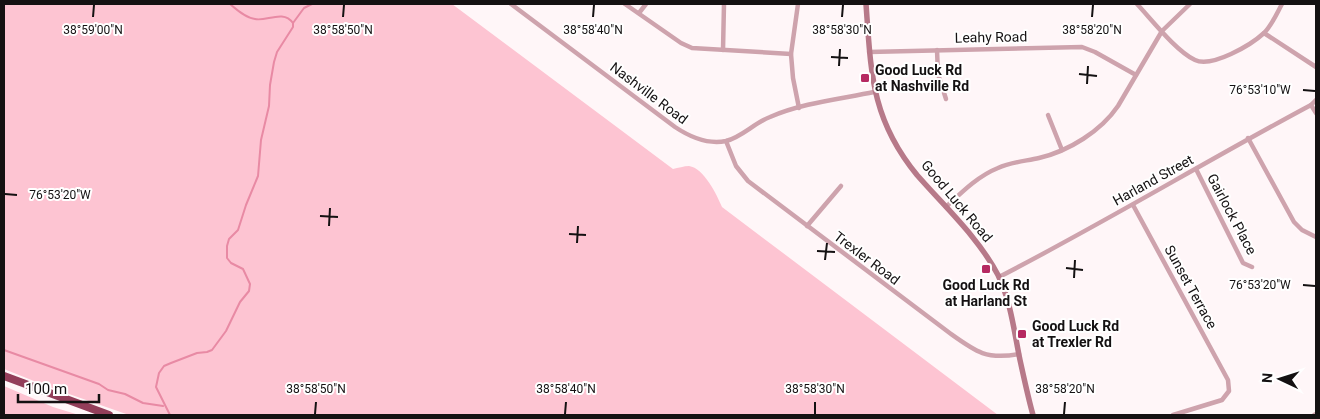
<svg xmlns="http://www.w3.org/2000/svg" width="1320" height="419" font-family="Roboto,sans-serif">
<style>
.green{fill:#fdc4d2}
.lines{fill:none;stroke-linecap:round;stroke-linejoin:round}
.stream{stroke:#e88aa4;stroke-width:2}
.minor{stroke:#cea3ad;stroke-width:4.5}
.secondary{stroke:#b77989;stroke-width:5.5}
.motorway{stroke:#933e5a;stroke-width:8}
.ticks{fill:none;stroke:#141112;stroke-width:2}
.poi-dot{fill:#b62a62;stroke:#fff;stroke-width:2}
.labels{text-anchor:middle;stroke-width:4;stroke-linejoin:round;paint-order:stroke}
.street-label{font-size:14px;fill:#141112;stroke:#fff}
.poi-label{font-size:14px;font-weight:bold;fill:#141112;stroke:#fff;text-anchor:start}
.ticks-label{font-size:12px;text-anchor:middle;fill:#141112;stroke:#fff;stroke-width:4;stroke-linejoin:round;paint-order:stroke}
</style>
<rect width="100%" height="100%" fill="#fff6f8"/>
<g class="green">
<path d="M4,4H452L673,169C678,168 684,166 689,166C704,168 717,195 722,207L998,415H129L49,387L4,369Z"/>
<path d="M4,386L53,407L79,415H4Z"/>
</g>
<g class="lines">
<g class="stream">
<path d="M293,23L304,8L312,4"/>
<path d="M4,350L99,384L108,390L125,394L143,403L163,406"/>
<path d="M170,415L156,387L159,373L164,366L171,363L197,353L207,352L212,350L226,331L240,302L249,291L250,284L243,269L231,263L227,258V246L229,239L238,230L246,205L258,176L261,140L269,106L270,85L274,62L277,52L293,27V23C283,9 266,22 255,19C246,18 237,10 230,4"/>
</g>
<g class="minor">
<path d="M511,4L675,127C690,137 707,145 726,141C742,137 754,123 770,117C802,103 840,99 874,92"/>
<path d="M625,4L681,43L692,48L791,54"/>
<path d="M798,4L791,54L793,78L799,108"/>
<path d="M1137,4C1152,20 1176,51 1195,60C1212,68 1251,45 1264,33C1272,25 1277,13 1282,4"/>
<path d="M639,13L646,4"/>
<path d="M1264,33L1316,67"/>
<path d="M723,50L724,4"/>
<path d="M937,50L938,74L946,99"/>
<path d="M869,52L1082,47L1095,52L1136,75"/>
<path d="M1311,105L1316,113"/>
<path d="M1048,115L1062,150"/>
<path d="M1248,138L1294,222L1302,230L1316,237"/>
<path d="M726,141L736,166L748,181L951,334C976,352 987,360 1019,354"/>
<path d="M1196,169L1243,263L1252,267"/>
<path d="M1133,205L1228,380L1229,391L1222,400L1173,415"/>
<path d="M946,207C962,192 978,176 998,168C1011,162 1026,161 1039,158C1069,151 1101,131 1118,106L1162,31L1190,4"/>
<path d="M807,226L841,186"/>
<path d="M999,277C1104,223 1206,161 1311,105L1316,100"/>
<path d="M1314,415L1316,414"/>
</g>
<path class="secondary" d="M866,4C871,72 871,119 917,175C945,207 978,237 998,275C1011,302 1014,331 1020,360C1024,378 1028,397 1033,415"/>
<path class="motorway" d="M4,376L109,415"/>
</g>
<path class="ticks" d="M93,17L94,5M343,17L344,5M593,17L594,5M842,17L843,5M1092,17L1093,5M831,57L848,58M839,66L840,49M1079,74L1097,76M1087,84L1088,66M1303,90L1315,91M5,194L17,195M320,216L338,217M329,226L330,208M569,234L586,235M577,243L578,226M817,251L835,252M825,260L827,243M1066,268L1083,270M1074,278L1075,260M1303,285L1315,286M315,414L316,402M565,414L566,402M815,414V402M1064,414L1065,402"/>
<g class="poi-dot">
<rect x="860" y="73" width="10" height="10" rx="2.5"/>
<rect x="981" y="264" width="10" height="10" rx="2.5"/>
<rect x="1017" y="329" width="10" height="10" rx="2.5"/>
</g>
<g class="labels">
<g class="street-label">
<text transform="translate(991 37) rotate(-1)" y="5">Leahy Road</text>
<text transform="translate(649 93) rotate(37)" y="5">Nashville Road</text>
<text transform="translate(1153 180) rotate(-29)" y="5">Harland Street</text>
<text transform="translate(957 201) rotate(50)" y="5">Good Luck Road</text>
<text transform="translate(1232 214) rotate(62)" y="5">Gairlock Place</text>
<text transform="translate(867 258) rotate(37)" y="5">Trexler Road</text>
<text transform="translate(1191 287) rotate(61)" y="5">Sunset Terrace</text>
</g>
<g class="poi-label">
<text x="875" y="75">Good Luck Rd<tspan x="875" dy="16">at Nashville Rd</tspan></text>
<text x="986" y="290" text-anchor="middle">Good Luck Rd<tspan x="986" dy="16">at Harland St</tspan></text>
<text x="1032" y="331">Good Luck Rd<tspan x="1032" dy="16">at Trexler Rd</tspan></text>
</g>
</g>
<g class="ticks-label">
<text x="93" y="34">38°59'00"N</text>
<text x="343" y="34">38°58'50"N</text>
<text x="593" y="34">38°58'40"N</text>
<text x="842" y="34">38°58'30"N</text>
<text x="1092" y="34">38°58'20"N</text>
<text x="1260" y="94">76°53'10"W</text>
<text x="60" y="199">76°53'20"W</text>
<text x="1260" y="289">76°53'20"W</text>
<text x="316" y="393">38°58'50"N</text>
<text x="566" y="393">38°58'40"N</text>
<text x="815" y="393">38°58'30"N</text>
<text x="1065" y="393">38°58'20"N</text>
</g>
<rect width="1320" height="419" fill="none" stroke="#141112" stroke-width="10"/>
<g transform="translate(1280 379) rotate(274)" stroke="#ffffff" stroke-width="4" paint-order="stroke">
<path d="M0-4L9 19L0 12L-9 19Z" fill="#141112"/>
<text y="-8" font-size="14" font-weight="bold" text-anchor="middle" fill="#141112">N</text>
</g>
<path d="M18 394v8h81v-8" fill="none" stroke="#141112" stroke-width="2.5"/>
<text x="25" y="394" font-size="15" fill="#141112" stroke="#ffffff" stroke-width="4" paint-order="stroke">100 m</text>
</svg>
